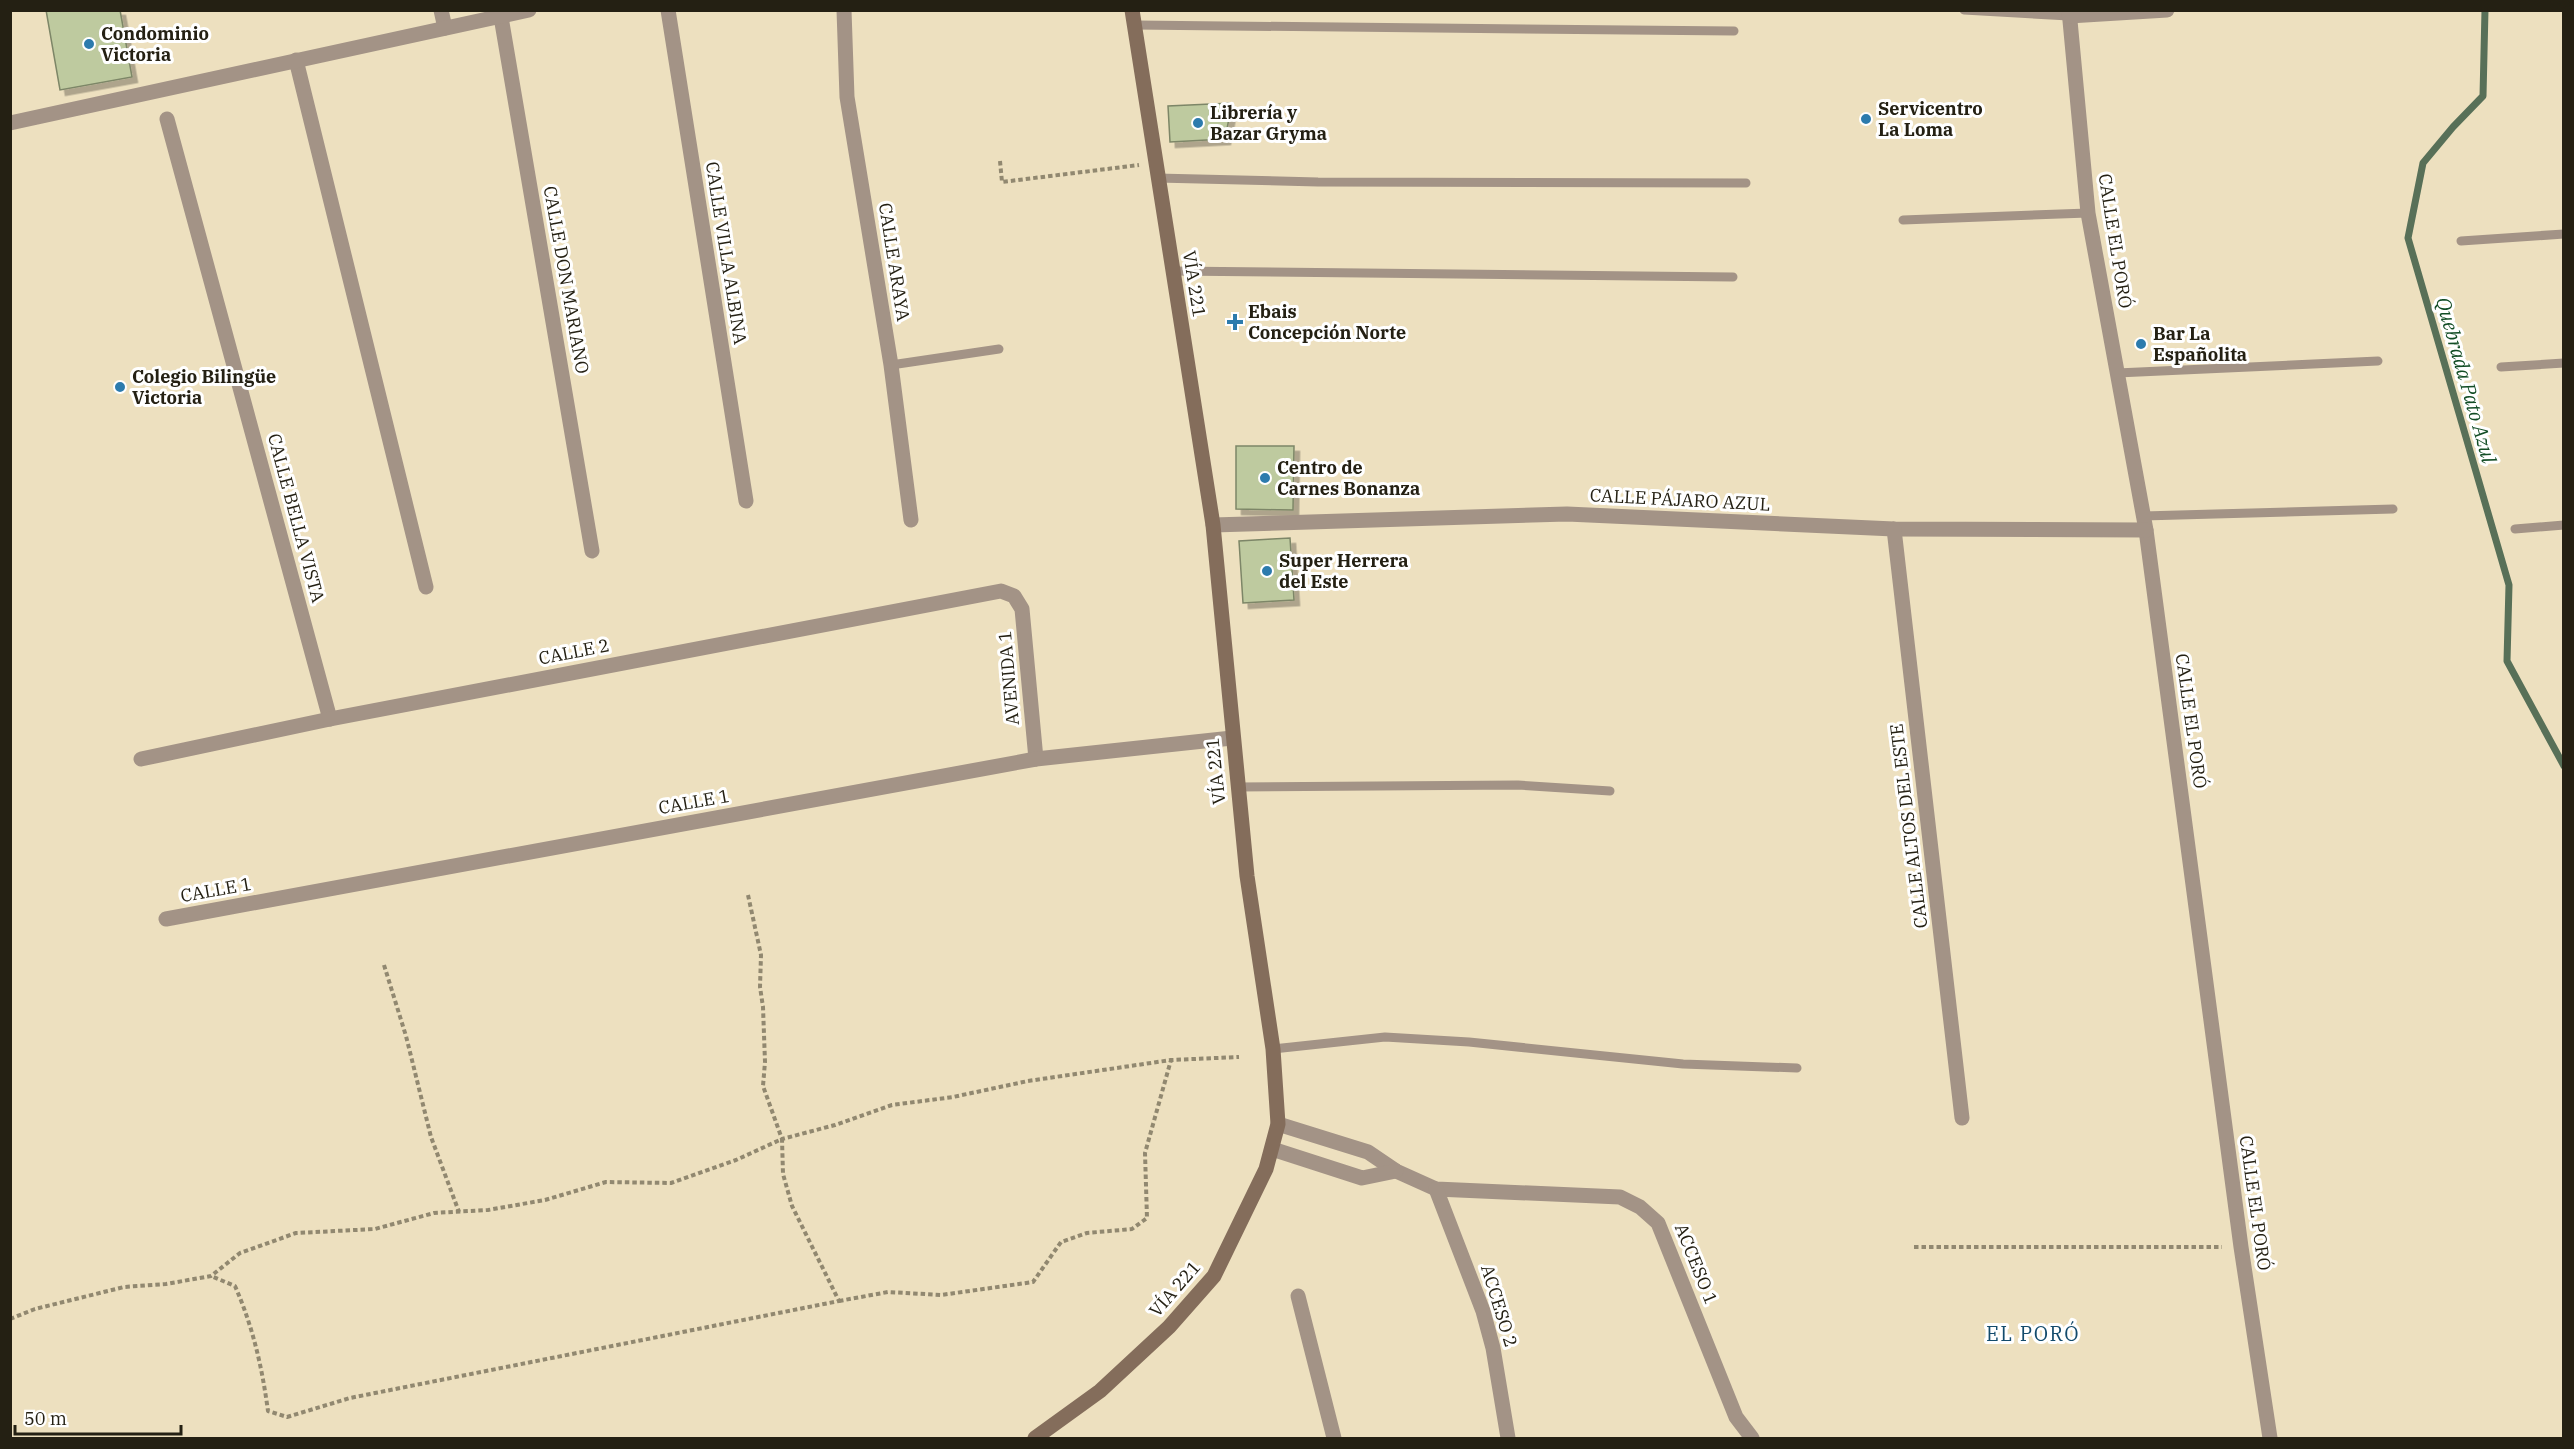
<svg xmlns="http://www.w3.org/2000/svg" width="2574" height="1449" font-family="'IBM Plex Serif',serif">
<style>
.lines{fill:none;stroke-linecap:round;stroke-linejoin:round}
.stream{stroke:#587058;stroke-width:7}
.building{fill:#beca9f;stroke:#7d8667;stroke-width:1.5;filter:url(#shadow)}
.path{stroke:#918870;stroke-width:4;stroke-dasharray:4.5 3;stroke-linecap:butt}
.service{stroke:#a39386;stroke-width:9}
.minor{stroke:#a39386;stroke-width:15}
.secondary{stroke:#846d5b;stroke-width:15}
.poi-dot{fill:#2c7bad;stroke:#fff;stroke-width:2}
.labels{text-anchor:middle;stroke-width:6;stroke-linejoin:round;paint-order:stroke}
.poi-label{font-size:18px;font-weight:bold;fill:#242013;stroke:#fff;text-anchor:start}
.street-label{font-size:18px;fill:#242013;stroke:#fff}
.water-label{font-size:20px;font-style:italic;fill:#124d25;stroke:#fff}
.neighbourhood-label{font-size:20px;letter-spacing:1.5px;fill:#134b6c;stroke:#fff}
</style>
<defs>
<filter id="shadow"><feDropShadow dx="5.5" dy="5.5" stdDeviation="0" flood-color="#0004"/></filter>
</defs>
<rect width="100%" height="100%" fill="#ede0bf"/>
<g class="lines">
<path class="stream" d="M2485,10L2483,96L2453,127L2423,163L2408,238L2509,585L2507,661L2564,766"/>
</g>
<g class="building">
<path d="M46,10H120L132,77L60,90Z"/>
<path d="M1232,103L1225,139L1170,142L1168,106Z"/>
<path d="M1236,446H1294L1293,510L1236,509Z"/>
<path d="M1290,538L1294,600L1243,603L1239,541Z"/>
</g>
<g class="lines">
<g class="path">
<path d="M1000,161L1002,182L1139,165"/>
<path d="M748,895L761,955L760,987L763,1007L765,1062L763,1086L782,1139L835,1125L892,1105L953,1097L1028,1081L1171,1060L1239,1057"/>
<path d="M384,965L406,1036L431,1137L459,1212"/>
<path d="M1914,1247H2222"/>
<path d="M839,1301L888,1292L941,1295L1033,1282L1061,1242L1087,1233L1132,1229L1147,1218L1145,1153L1171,1060"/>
<path d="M10,1319L35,1309L124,1287L166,1284L211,1276L240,1253L296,1233L375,1229L434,1213L488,1210L545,1200L606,1182L671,1183L736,1160L782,1139L783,1174L792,1206L839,1301L350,1398L287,1417L268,1411C262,1367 253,1327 235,1286L211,1276"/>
</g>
<g class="service">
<path d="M1964,10L2069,16"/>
<path d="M1134,25L1734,31"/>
<path d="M1157,178L1318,182L1746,183"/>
<path d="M1903,220L2088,213"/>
<path d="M2461,241L2564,234"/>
<path d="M1172,271L1733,277"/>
<path d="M891,365L999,349"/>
<path d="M2501,367L2564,363"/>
<path d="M2117,373L2378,361"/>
<path d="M2143,516L2393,509"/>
<path d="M2515,529L2564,525"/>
<path d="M1237,787L1518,785L1610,791"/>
<path d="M1273,1049L1385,1037L1469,1042L1683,1064L1797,1068"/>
</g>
<g class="minor">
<path d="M441,10L445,28"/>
<path d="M668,10L746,501"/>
<path d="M844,10L847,97L891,365L911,520"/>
<path d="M2069,10L2088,213L2146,530L2241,1247L2270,1438"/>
<path d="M2069,16L2167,10"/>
<path d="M501,17L592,551"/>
<path d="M296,60L426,587"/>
<path d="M167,119L330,719"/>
<path d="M10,123L529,10"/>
<path d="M1213,525L1567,514L1894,529L2146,530"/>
<path d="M1894,529L1962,1118"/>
<path d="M141,759L330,719L1001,591L1014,596L1022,609L1036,759"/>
<path d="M166,919L1036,759L1232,738"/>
<path d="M1278,1124L1368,1152L1396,1171L1436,1189L1620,1197L1640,1207L1658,1223L1736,1417L1752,1438"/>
<path d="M1272,1149L1362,1178L1396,1171"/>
<path d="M1436,1189L1483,1311L1493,1348L1508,1438"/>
<path d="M1298,1296L1334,1438"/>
</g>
<path class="secondary" d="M1035,1438L1100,1391L1169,1327L1214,1276L1266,1169L1278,1124L1273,1049L1247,876L1213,525L1132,10"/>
</g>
<g class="poi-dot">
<circle cx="89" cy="44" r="6"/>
<circle cx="1866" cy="119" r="6"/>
<circle cx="1198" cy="123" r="6"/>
<path d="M1232 313h6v6h6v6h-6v6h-6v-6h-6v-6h6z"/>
<circle cx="2141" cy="344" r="6"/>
<circle cx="120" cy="387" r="6"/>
<circle cx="1265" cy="478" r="6"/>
<circle cx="1267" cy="571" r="6"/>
</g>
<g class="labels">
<g class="poi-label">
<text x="101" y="40">Condominio<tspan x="101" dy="21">Victoria</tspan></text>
<text x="1878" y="115">Servicentro<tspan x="1878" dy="21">La Loma</tspan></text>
<text x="1210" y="119">Librería y<tspan x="1210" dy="21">Bazar Gryma</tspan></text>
<text x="1248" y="318">Ebais<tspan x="1248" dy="21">Concepción Norte</tspan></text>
<text x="2153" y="340">Bar La<tspan x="2153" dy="21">Españolita</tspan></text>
<text x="132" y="383">Colegio Bilingüe<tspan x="132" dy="21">Victoria</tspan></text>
<text x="1277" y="474">Centro de<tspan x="1277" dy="21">Carnes Bonanza</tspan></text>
<text x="1279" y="567">Super Herrera<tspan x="1279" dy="21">del Este</tspan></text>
</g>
<g class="street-label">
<text transform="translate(2115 241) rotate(81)" y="6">CALLE EL PORÓ</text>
<text transform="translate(726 253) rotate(81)" y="6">CALLE VILLA ALBINA</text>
<text transform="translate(894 262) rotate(81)" y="6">CALLE ARAYA</text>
<text transform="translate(566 280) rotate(80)" y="6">CALLE DON MARIANO</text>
<text transform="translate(1194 284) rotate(81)" y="6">VÍA 221</text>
<text transform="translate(1680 500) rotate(3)" y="6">CALLE PÁJARO AZUL</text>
<text transform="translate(296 518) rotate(75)" y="6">CALLE BELLA VISTA</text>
<text transform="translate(574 652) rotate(-11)" y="6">CALLE 2</text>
<text transform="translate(1009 678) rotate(-95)" y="6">AVENIDA 1</text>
<text transform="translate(2191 721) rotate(82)" y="6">CALLE EL PORÓ</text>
<text transform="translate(1216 771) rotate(-96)" y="6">VÍA 221</text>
<text transform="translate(694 802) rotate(-10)" y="6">CALLE 1</text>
<text transform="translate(1909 826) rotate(-97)" y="6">CALLE ALTOS DEL ESTE</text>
<text transform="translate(216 890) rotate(-10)" y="6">CALLE 1</text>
<text transform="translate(2255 1203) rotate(82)" y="6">CALLE EL PORÓ</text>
<text transform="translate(1696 1264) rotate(68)" y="6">ACCESO 1</text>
<text transform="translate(1175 1289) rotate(-49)" y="6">VÍA 221</text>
<text transform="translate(1499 1306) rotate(73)" y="6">ACCESO 2</text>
</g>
<g class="water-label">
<text transform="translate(2466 380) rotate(74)" y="7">Quebrada Pato Azul</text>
</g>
<g class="neighbourhood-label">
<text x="2033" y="1341">EL PORÓ</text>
</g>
</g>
<rect width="2574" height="1449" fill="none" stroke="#242013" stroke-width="24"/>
<path d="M15 1425v9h166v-9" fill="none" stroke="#242013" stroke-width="3"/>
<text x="24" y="1425" font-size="18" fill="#242013" stroke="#ffffff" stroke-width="4.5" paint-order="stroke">50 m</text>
</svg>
